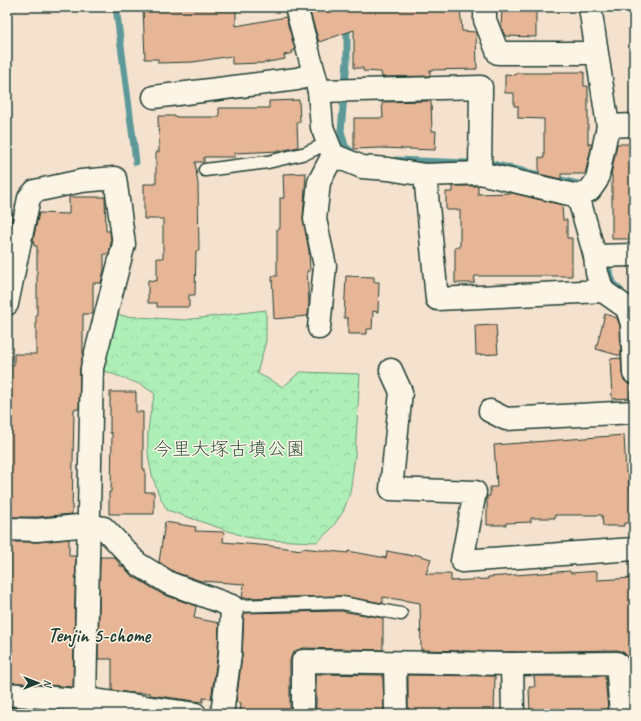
<svg xmlns="http://www.w3.org/2000/svg" width="641" height="721" font-family="Caveat,'Klee One',sans-serif">
<style>
.park{fill:url(#park-crowns);stroke:#669676}
.lines{fill:none;stroke-linecap:round;stroke-linejoin:round}
.stream{stroke:#5d9999;stroke-width:7}
.building{fill:#e6b697;stroke:#1f3d34}
.lane-casing{stroke:#1f3d34;stroke-width:15}
.street-casing{stroke:#1f3d34;stroke-width:25}
.lane{stroke:#fcf5e5;stroke-width:12}
.street{stroke:#fcf5e5;stroke-width:22}
.labels{text-anchor:middle;stroke-width:3;stroke-linejoin:round;paint-order:stroke}
.park-label{font-size:19px;fill:#345848;stroke:#fcf5e5}
.neighbourhood-label{font-size:20px;font-weight:bold;fill:#1f3d34;stroke:#fcf5e5}
</style>
<defs>
<pattern id="park-crowns" width="20" height="18" patternUnits="userSpaceOnUse"><rect width="20" height="18" fill="#aeefb8"/><path d="M2 6a3 3 0 1 1 6 0M12 15a3 3 0 1 1 6 0" fill="none" stroke="#95ce9f"/></pattern>
</defs>
<rect width="100%" height="100%" fill="#f5e2ce"/>
<filter id="ink" filterUnits="userSpaceOnUse"><feTurbulence type="fractalNoise" baseFrequency=".025" numOctaves="2"/><feDisplacementMap in="SourceGraphic" scale="8" xChannelSelector="R" yChannelSelector="G"/><feConvolveMatrix kernelMatrix="1 2 1 2 8 2 1 2 1" color-interpolation-filters="sRGB"/></filter>
<g filter="url(#ink)">
<path class="park" d="M266,310V341L257,373L283,387L300,372L360,374L355,456L350,493L343,512L331,529L317,542L269,540L246,537L167,510C145,472 143,436 155,394L142,385L102,370L116,314L124,316L184,320Z"/>
<g class="lines">
<g class="stream">
<path d="M116,7L136,162"/>
<path d="M337,7L347,29V61L341,131L345,146L357,157"/>
<path d="M396,160L492,164L578,184L582,192"/>
<path d="M604,258L614,285L621,291"/>
</g>
</g>
<g class="building">
<path d="M143,7H236V26L286,17L295,50L292,51L293,53L284,55L285,59L263,63L232,64V56L193,62L158,63V59H145Z"/>
<path d="M311,7H460L462,31L476,32L477,69L430,70V76L382,77L381,72L363,71V68H354V30L319,42L310,12H312Z"/>
<path d="M502,7H536V37L505,36L501,27Z"/>
<path d="M553,72H584V86H588V144H592L585,174H561V179L539,174V157L544,158V119L518,118V106H514V93H505V74L516,75V73H551Z"/>
<path d="M299,100L300,122H297L298,147L280,151L235,153V157H204V162H195L198,184L199,251H196L195,295H189V307H157V303H148V280L157,281V258H163V219H144V184H156V152H159L158,116H176V117H219V108H269V101Z"/>
<path d="M431,101L432,131H436L435,150L381,148L354,149V118H383L382,102Z"/>
<path d="M617,144H634V239H612V175H611Z"/>
<path d="M306,173L303,218L309,251L310,271H307L309,303L308,316L274,319L272,276H277V229H280V198H284L283,174Z"/>
<path d="M453,186H478V194L512,193L562,205L563,220H567V238H572V276H475L474,283H455V247H460V210H446V192H453Z"/>
<path d="M69,197H105L106,231H110L111,243L109,254H104V270L101,283H93V314H83V354L80,368L79,409H74L72,514L37,517H7V365H14V354H36V315H37V246H34L33,240L39,213L69,214Z"/>
<path d="M7,213H13L8,237H7Z"/>
<path d="M346,276L374,277V282H379L378,312L373,311L372,329H367V334H348V318H344Z"/>
<path d="M605,314L617,318L620,326L621,356L596,349Z"/>
<path d="M496,325L498,354L476,355L475,326Z"/>
<path d="M621,358L622,374L624,380L630,385L631,398L612,399L610,359Z"/>
<path d="M110,392H136V412H143V469H145V492H154V514H109V492H111L112,433H110Z"/>
<path d="M624,435L626,473H629V487H631L632,523H624V526H603L602,515H555V518H531V522L506,523V525H487V496H490V487H497L494,445Z"/>
<path d="M165,522L196,527L195,531L224,532L223,542L271,546L302,550V548L348,553V551L386,558L387,551L413,556L414,554L431,559L426,574H451V581L488,579V577L570,571L571,573L597,571V580L634,578V710L629,662L627,656L623,652L617,650L512,652L421,650L420,603L383,597V603L342,596L242,598L244,584L201,581L174,572L159,562Z"/>
<path d="M69,539V556H75L76,557L73,687L7,682V542H38Z"/>
<path d="M100,557H114L120,564V566H123L131,575L162,594L196,606L194,618L219,623L218,653L211,699L203,698V702L150,695V693H131L112,690V659H98Z"/>
<path d="M341,611L383,618V650L303,648L297,650L292,654L290,661V714H240L241,703L236,702L242,656L244,613Z"/>
<path d="M316,674L383,675L384,714H316Z"/>
<path d="M408,675L495,676L494,714H408Z"/>
<path d="M534,676H605L608,710H565V711L530,713L529,687H535Z"/>
<path d="M7,707L51,710V714H7Z"/>
</g>
<g class="lines">
<g class="lane-casing">
<g id="lane">
<path d="M205,170L268,162L306,153L328,143"/>
<path d="M232,606L342,603L401,614"/>
</g>
</g>
<g class="street-casing">
<g id="street">
<path d="M296,7L319,91L322,127L328,143L333,155L362,167L388,169L425,175L437,299L603,291L597,273L595,256L578,196L590,190L597,180L608,126L590,7"/>
<path d="M485,7V20L498,53H596"/>
<path d="M319,91L481,87L480,173"/>
<path d="M154,97L297,79L314,74"/>
<path d="M608,126L634,125"/>
<path d="M425,175L480,173L578,196"/>
<path d="M595,256L634,255"/>
<path d="M603,291L627,308L632,324L634,373"/>
<path d="M7,304L29,198L35,191L81,181L115,178L124,244L92,368L85,699"/>
<path d="M319,328L325,266L315,219L319,182L333,155"/>
<path d="M391,370L401,392L391,489L475,492L462,561L634,549"/>
<path d="M490,411L506,419L634,412"/>
<path d="M7,529L37,530L89,525L104,528L138,564L169,583L232,606L230,654L222,714"/>
<path d="M395,663L396,714"/>
<path d="M512,664L513,714"/>
<path d="M7,694L76,700L85,699L195,714"/>
<path d="M303,714V661L512,664L617,663L621,714"/>
</g>
</g>
<use href="#lane" class="lane"/>
<use href="#street" class="street"/>
</g>
</g>
<g class="labels">
<g class="park-label">
<text x="229" y="455">今里大塚古墳公園</text>
</g>
<g class="neighbourhood-label">
<text x="99" y="642">Tenjin 5-chome</text>
</g>
</g>
<rect width="641" height="721" fill="none" stroke="#fcf5e5" stroke-width="24"/>
<rect x="12" y="12" width="617" height="697" fill="none" stroke="#1f3d34" stroke-width="1.5" filter="url(#ink)"/>
<g transform="translate(38 683) rotate(90)" stroke="#fcf5e5" stroke-width="3" paint-order="stroke">
<path d="M0-3L7 15L0 10L-7 15Z" fill="#1f3d34"/>
<text y="-6" font-size="11" font-weight="bold" text-anchor="middle" fill="#1f3d34">N</text>
</g>
</svg>
